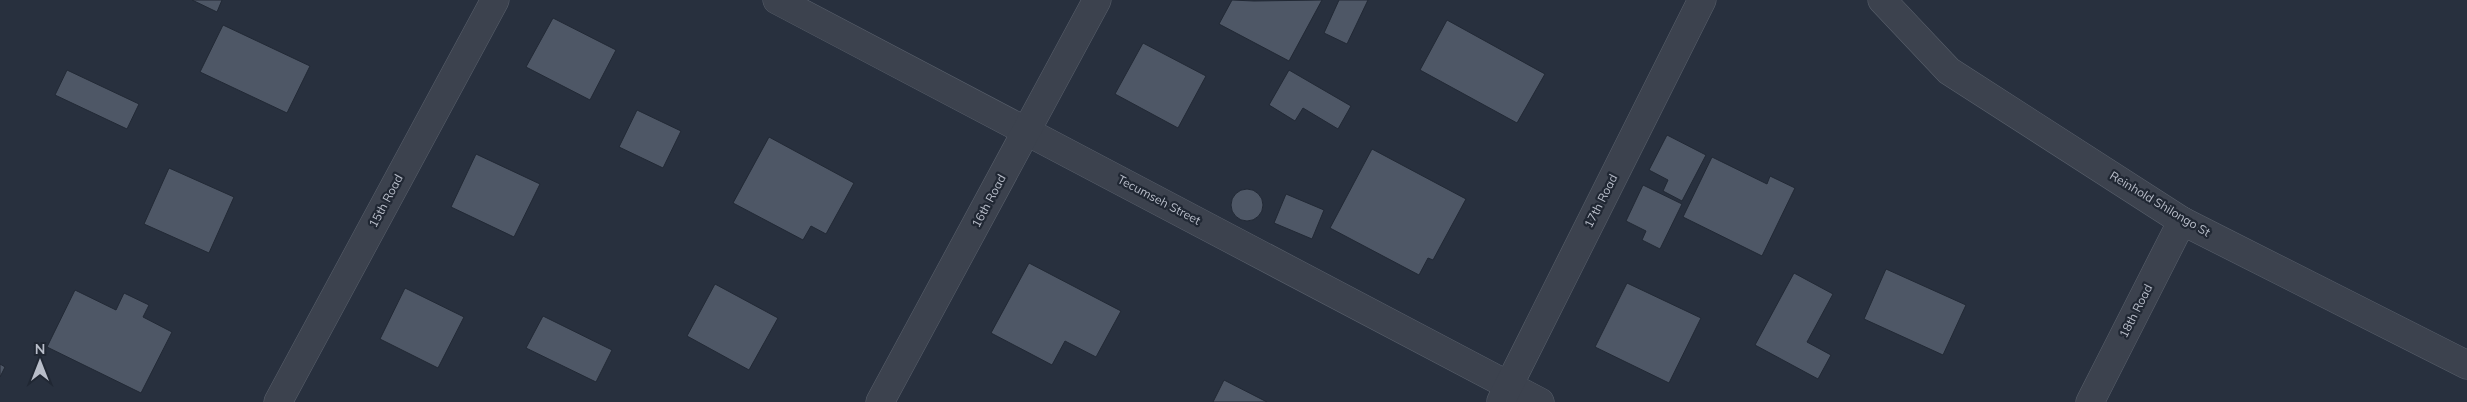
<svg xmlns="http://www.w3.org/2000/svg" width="2467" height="402" font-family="Mulish,sans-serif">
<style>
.building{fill:#4e5766;stroke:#222935}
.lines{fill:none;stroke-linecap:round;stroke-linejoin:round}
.street-casing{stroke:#59606c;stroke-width:29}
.street{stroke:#3c424e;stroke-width:28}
.labels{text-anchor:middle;stroke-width:4.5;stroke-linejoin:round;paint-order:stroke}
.street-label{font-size:12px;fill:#b8bdc9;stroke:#202733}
</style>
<rect width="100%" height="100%" fill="#28303e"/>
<g class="building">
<path d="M192,0H222L217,12Z"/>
<path d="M1232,0L1254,1L1322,0L1289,61L1219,24Z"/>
<path d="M1339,0H1368L1347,44L1324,33Z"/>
<path d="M553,18L616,50L590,100L526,67Z"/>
<path d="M1447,20L1545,74L1517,123L1420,70Z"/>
<path d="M223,25L310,66L287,113L200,72Z"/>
<path d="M1143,43L1206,76L1178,128L1115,94Z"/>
<path d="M67,70L139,104L127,129L55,95Z"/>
<path d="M1289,70L1351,106L1338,129L1303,108L1295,121L1269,105Z"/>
<path d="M637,110L681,131L663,168L619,147Z"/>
<path d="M1667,135L1706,155L1682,201L1663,191L1668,180L1649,170Z"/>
<path d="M769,137L854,183L826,234L811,226L803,240L733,203Z"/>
<path d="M1372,149L1466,199L1433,260L1428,258L1419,275L1330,228Z"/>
<path d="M476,154L540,184L514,237L451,207Z"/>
<path d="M1712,157L1767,184L1770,176L1795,188L1762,256L1683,217Z"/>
<path d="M169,168L234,197L209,253L144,224Z"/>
<path d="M1643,185L1682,204L1660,249L1642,240L1646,231L1626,221Z"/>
<circle cx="1247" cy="205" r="16"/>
<path d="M1286,194L1324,210L1312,239L1274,223Z"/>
<path d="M1029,263L1121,311L1096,357L1065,341L1052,365L991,333Z"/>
<path d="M1886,269L1966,305L1943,355L1864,319Z"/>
<path d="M1794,273L1833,294L1807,342L1831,355L1818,379L1755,345Z"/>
<path d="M1627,283L1701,318L1669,383L1595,347Z"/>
<path d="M715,284L778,318L749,370L687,336Z"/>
<path d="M405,288L464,317L438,368L380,339Z"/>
<path d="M75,290L116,310L124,293L149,305L143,317L172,332L141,393L47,347Z"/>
<path d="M543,316L612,350L596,382L526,348Z"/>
<path d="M0,364L5,367L0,377Z"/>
<path d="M1224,380L1267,402H1213Z"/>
</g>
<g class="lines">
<g class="street-casing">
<g id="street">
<path d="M777,0L1540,402"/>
<path d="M1882,0L1949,71L2182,221L2467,365"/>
<path d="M1501,401L1702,0"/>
<path d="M278,402L495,0"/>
<path d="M880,402L1097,0"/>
<path d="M2090,402L2182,221"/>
</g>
</g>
<use href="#street" class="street"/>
</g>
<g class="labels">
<g class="street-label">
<text transform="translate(1159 200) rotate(28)" y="4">Tecumseh Street</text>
<text transform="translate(386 201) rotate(-62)" y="4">15th Road</text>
<text transform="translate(989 201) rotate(-62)" y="4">16th Road</text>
<text transform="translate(1601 201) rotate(-63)" y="4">17th Road</text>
<text transform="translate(2160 204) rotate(31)" y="4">Reinhold Shilongo St</text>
<text transform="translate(2136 311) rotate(-63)" y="4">18th Road</text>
</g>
</g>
<g transform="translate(40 362)" stroke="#202733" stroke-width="4" paint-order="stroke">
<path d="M0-4L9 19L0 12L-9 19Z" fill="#b8bdc9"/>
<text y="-8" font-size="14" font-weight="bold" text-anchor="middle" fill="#b8bdc9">N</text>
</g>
</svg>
